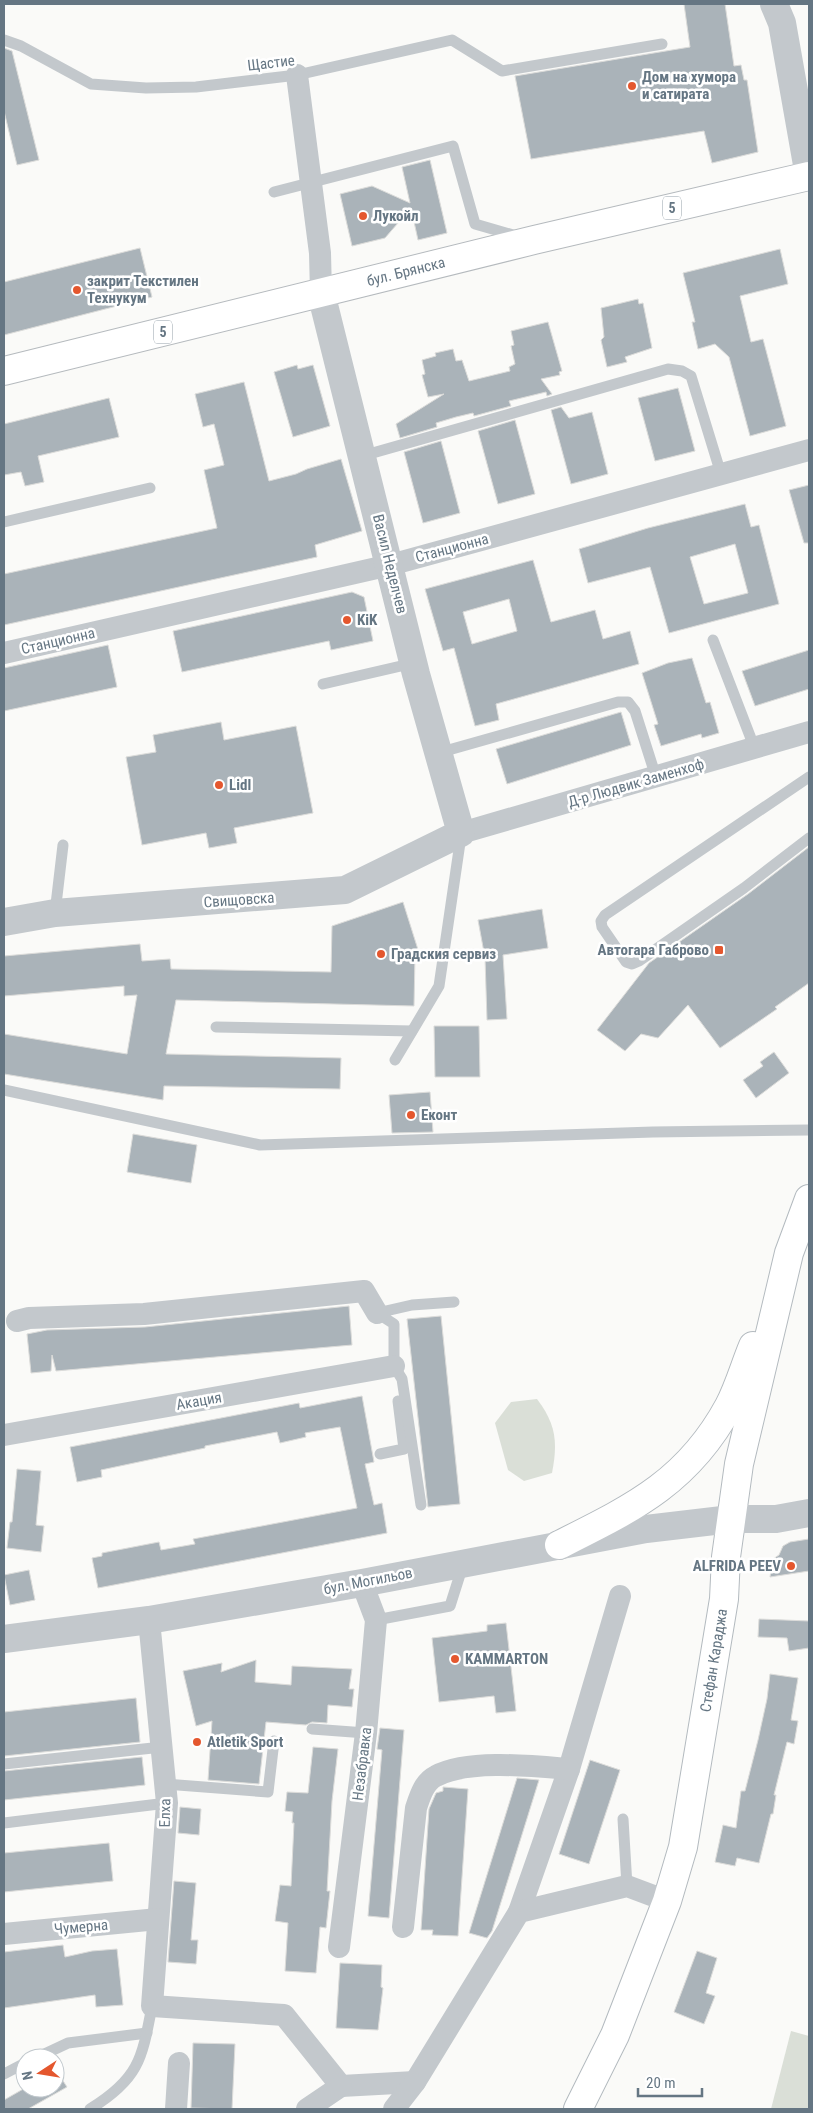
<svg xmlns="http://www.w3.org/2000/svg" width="813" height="2113" font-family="'Roboto Condensed',sans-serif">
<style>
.green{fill:#dadfd7}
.building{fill:#aab3b9;stroke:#dcdcda;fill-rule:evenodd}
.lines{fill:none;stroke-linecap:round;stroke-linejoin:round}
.secondary-casing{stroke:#b3babf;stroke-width:30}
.primary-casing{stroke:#b5babe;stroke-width:30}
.service{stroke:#c3c8cc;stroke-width:11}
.minor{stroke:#c3c8cc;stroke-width:22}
.tertiary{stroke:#c3c8cc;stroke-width:28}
.secondary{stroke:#fff;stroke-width:28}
.primary{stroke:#fff;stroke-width:28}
.poi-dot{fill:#e4572e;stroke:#fff;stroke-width:2}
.labels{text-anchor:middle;stroke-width:5;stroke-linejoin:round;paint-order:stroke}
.shield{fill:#fff;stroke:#939fa8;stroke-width:1}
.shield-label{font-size:14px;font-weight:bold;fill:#657683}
.street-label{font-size:15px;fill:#657683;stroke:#fff}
.poi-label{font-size:15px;font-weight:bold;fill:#657683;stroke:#fff;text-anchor:start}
</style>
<rect width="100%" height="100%" fill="#fafaf8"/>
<g class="green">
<path d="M537,1399C556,1424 558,1442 552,1473L524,1481L508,1470L495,1423L511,1402Z"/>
<path d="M791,2031L809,2036V2109H771Z"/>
</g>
<g class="building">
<path d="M684,4H725L734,66L741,65L744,80H747L758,152L712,163L704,131L531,159L515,76L690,47Z"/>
<path d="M4,48L12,51L39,160L17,165L4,111Z"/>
<path d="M430,160L447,233L418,240L411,208L385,238L352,246L340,194L372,186L410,203L402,167Z"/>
<path d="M140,248L152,297L4,335V282Z"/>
<path d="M780,249L788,284L740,296L751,342L763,339L786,426L750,436L729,357L715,344L698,349L692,322H695L683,273Z"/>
<path d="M638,299L639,304L643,303L652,348L625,357L627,362L607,367L601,340L604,337L601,308Z"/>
<path d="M548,322L562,371L559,372L560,375L541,379L552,394L547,396L546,392L509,401L511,406L474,416L473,413L456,417L436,423L437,427L400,438L396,424L444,394L428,397L422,375L425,374L422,360L436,356L435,353L453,349L456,361L462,360L469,381L510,371L509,367L515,364L511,346L514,345L511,331Z"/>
<path d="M297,365L298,369L313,365L330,426L293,437L274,372Z"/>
<path d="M244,382L269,481L296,474L307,469L341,459L362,531L315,545L317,557L4,625V574L217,528L204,470L224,465L214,424L203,427L195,394Z"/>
<path d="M678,388L695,451L655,461L638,398Z"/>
<path d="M109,398L119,437L38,456L44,482L25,486L21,472L4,475V424Z"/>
<path d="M561,407L569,418L592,412L608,474L571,484L551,410Z"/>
<path d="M515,420L535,494L498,504L478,431Z"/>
<path d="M441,441L460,513L423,523L404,452Z"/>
<path d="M809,485V543H804L789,490Z"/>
<path d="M745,504L751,527L759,525L779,604L669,633L650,567L588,583L579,549L648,528ZM735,544L748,593L704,604L690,557Z"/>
<path d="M533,560L551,622L595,610L603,639L630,631L639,664L496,704L499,720L475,726L454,648L443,651L425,589ZM509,599L517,631L472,644L463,612Z"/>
<path d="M352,592L364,597L373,641L331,650L329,641L182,672L173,631Z"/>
<path d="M108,645L117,687L4,711V668Z"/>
<path d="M809,650V689L755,706L742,671Z"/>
<path d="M692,658L706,703L710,702L719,733L702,738L701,734L661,746L654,725L658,724L642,673L668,663Z"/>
<path d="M621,712L631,745L507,784L496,749Z"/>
<path d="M221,722L224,740L296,726L313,813L234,828L237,843L209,848L206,833L142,845L126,757L156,752L153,735Z"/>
<path d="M809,847V983L775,1007L777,1009L720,1048L688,1005L658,1038L641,1034L625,1051L597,1030L649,963L748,894Z"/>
<path d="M403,902L420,956L415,955L414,1006L176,1000L166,1054L341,1058L340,1089L164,1086L163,1100L4,1074V1034L127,1054L137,995L124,996V986L4,996V956L140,944L142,961L170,959L171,969L331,972L332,926Z"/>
<path d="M542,909L548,948L503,955L507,1019L487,1020L485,958L478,920Z"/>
<path d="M434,1026H479L480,1077H435Z"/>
<path d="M774,1052L789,1073L756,1098L743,1080L763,1066L760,1062Z"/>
<path d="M430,1092L433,1132L392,1133L389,1095Z"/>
<path d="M133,1134L197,1145L191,1183L127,1172Z"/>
<path d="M349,1306L352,1345L56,1371L52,1355L51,1371L31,1373L27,1334L47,1330L145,1327Z"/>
<path d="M441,1316L460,1504L428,1507L407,1319Z"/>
<path d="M362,1396L374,1462L365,1464L374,1505L382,1503L387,1533L98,1588L92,1558L102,1556V1553L159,1542L161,1550L195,1544L193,1539L357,1508L340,1427L305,1433L306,1437L280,1443L277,1432L205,1446V1448L101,1470L102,1477L77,1482L70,1447L299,1403L300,1408Z"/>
<path d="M17,1469L41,1471L36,1525L44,1526L41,1552L7,1548L10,1522H12Z"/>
<path d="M809,1539V1571L770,1577L773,1559L779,1555L783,1546L790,1542Z"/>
<path d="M29,1570L35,1600L10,1605L4,1575Z"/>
<path d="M759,1619L809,1621V1648L789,1651L787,1638L758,1637Z"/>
<path d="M506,1623L516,1711L496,1713L494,1696L439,1702L432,1638L487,1631V1625Z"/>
<path d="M256,1660L255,1682L291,1685L292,1666L352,1669L349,1689H354L352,1707L328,1705L327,1723L312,1722L306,1725L266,1722L259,1784L208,1780L212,1721L196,1726L183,1671L222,1663L221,1672Z"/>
<path d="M770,1674L798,1678L791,1720L798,1721L794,1744L787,1742L774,1795H776L773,1814H771L759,1863L737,1858L735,1866L715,1862L723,1825L736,1828L741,1791H745L758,1740L767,1699Z"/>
<path d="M136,1698L140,1742L4,1756V1712Z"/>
<path d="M380,1728L404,1730L389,1918L368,1916L382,1750L377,1749Z"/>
<path d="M313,1747L338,1749L332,1801L327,1891H330L326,1928L320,1927L316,1973L285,1971L288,1923L275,1921L280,1885L291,1886L294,1823H292L293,1812L285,1811L287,1792L308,1793Z"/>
<path d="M142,1757L145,1785L4,1800V1771Z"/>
<path d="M590,1760L620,1770L589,1864L559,1854Z"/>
<path d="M517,1778L539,1780L492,1931L487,1938L469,1933Z"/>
<path d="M443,1787L468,1789L458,1936L432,1935L433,1930H421L429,1809L436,1793L443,1791Z"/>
<path d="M180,1807L201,1809L199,1835L178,1833Z"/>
<path d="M109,1843L113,1881L4,1892V1853Z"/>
<path d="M174,1881L196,1883L191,1940H198L196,1964L168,1962Z"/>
<path d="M63,1945L65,1957L92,1951L117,1949L123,2005L96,2007L95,1995L4,2008V1952Z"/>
<path d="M697,1951L717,1958L706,1993L715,1996L704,2024L674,2012Z"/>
<path d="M340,1963L382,1965L381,1987L383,1988L378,2030L336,2028Z"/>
<path d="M193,2043L235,2044L232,2109L191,2108Z"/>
<path d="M56,2070L67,2087L28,2109H4V2100L25,2088H55Z"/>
</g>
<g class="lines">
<g class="secondary-casing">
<g id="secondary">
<path d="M559,1545C633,1508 688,1482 729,1406C739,1387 745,1365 753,1346"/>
<path id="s1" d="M578,2109L615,2035L667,1901L683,1847L724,1599L726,1557L739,1464L789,1253L809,1199"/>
</g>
</g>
<g class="primary-casing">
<g id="primary">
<path id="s2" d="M4,371L534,240L809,176"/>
</g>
</g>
<g class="service">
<path d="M4,40L21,46L91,84L146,88L196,87L297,75L452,40L502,71L662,44"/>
<path d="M274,192L453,146L475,224L520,237"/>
<path d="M362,456L668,369L682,371L691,376L721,474"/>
<path d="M4,522L150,488"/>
<path d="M713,640L755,749"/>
<path d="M323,684L414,663"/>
<path d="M438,753L618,702H628L635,711L656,777"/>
<path d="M809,777L605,915L601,921L602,927L626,962L632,964L639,961L744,888L809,838"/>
<path d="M55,913L63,845"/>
<path d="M216,1027L412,1031"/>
<path d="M395,1060L439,986L461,836"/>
<path d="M4,1090L260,1145L653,1132L809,1130"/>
<path d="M380,1454L404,1449L398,1401"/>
<path d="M421,1505L402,1379L394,1366V1324L377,1313L412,1305L454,1302"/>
<path d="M376,1620L450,1606L463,1565"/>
<path d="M312,1729L366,1733"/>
<path d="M4,1764L162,1747"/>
<path d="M165,1784L268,1792L274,1741"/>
<path d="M623,1819L627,1886"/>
<path d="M4,1823L167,1803"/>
<path d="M36,2058L68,2043L147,2033"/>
<path d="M4,2074L25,2063"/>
<path d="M90,2109C139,2079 142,2059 152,2006"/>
</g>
<g class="minor">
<path d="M297,75L320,253L321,293"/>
<path d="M4,653L390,565L809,450"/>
<path d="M461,833L809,732"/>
<path d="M17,1321L29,1318L144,1314L364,1291L377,1313"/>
<path d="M4,1435L394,1366"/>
<path d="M149,1620L167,1803L152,2006L284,2015L341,2086L415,2082"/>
<path d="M519,1912L569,1769L620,1596"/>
<path d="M403,1927L416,1808C420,1796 424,1782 436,1776C468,1759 533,1766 569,1769"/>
<path d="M4,1934L158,1919"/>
<path d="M339,1947L366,1733L376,1620L362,1583"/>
<path d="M176,2109L179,2063"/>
<path d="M307,2109L341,2086"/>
<path d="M394,2109L415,2082L519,1912L627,1886L667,1901"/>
</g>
<g class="tertiary">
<path d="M774,4L782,23L809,176"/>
<path d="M4,922L55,913L345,890L461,833L416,674L321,293"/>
<path d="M4,1639L149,1620L362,1583L646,1529L731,1519H776L809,1513"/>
</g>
<use href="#secondary" class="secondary"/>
<use href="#primary" class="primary"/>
</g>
<g class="poi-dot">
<circle cx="632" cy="86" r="5"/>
<circle cx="363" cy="216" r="5"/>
<circle cx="77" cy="290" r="5"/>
<circle cx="347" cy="620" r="5"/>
<circle cx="219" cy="785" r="5"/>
<rect x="714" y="945" width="10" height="10" rx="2.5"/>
<circle cx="381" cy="954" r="5"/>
<circle cx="411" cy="1115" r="5"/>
<circle cx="791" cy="1566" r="5"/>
<circle cx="455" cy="1659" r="5"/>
<circle cx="197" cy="1742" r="5"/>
</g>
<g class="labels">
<g class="shield">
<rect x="663" y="196.5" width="18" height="23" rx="4"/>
<rect x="154" y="320.5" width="18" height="23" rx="4"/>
</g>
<g class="shield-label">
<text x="672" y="213">5</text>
<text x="163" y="337">5</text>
</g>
<g class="street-label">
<text transform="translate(271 63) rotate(-7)" y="5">Щастие</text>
<text dy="5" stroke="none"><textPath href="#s2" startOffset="414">бул. Брянска</textPath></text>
<text transform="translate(452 548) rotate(-15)" y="5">Станционна</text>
<text transform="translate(390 564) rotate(76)" y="5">Васил Неделчев</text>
<text transform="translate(58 641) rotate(-13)" y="5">Станционна</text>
<text transform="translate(636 783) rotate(-16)" y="5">Д-р Людвик Заменхоф</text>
<text transform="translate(239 900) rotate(-4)" y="5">Свищовска</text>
<text transform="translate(199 1401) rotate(-10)" y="5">Акация</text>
<text transform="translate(368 1581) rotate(-11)" y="5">бул. Могильов</text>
<text dy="5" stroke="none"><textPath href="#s1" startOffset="472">Стефан Караджа</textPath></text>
<text transform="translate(362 1764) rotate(-83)" y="5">Незабравка</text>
<text transform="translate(165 1813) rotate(-89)" y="5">Елха</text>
<text transform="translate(81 1927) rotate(-5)" y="5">Чумерна</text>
</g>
<g class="poi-label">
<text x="642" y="82">Дом на хумора<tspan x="642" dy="17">и сатирата</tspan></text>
<text x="373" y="221">Лукойл</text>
<text x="87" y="286">закрит Текстилен<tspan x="87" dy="17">Технукум</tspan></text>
<text x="357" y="625">KiK</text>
<text x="229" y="790">Lidl</text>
<text x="709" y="955" text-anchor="end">Автогара Габрово</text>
<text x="391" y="959">Градския сервиз</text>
<text x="421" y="1120">Еконт</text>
<text x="781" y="1571" text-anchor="end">ALFRIDA PEEV</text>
<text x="465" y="1664">KAMMARTON</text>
<text x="207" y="1747">Atletik Sport</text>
</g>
</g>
<rect width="813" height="2113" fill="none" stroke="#657683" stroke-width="10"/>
<g transform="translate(40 2073) rotate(258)"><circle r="24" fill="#ffffff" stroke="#c1c8cd"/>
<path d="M0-4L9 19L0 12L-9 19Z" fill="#e4572e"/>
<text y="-8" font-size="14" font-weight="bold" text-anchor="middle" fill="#657683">N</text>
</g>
<path d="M638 2088v8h64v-8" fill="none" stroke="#657683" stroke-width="2.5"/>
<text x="646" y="2088" font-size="15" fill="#657683" stroke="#ffffff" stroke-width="4" paint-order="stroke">20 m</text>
</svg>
